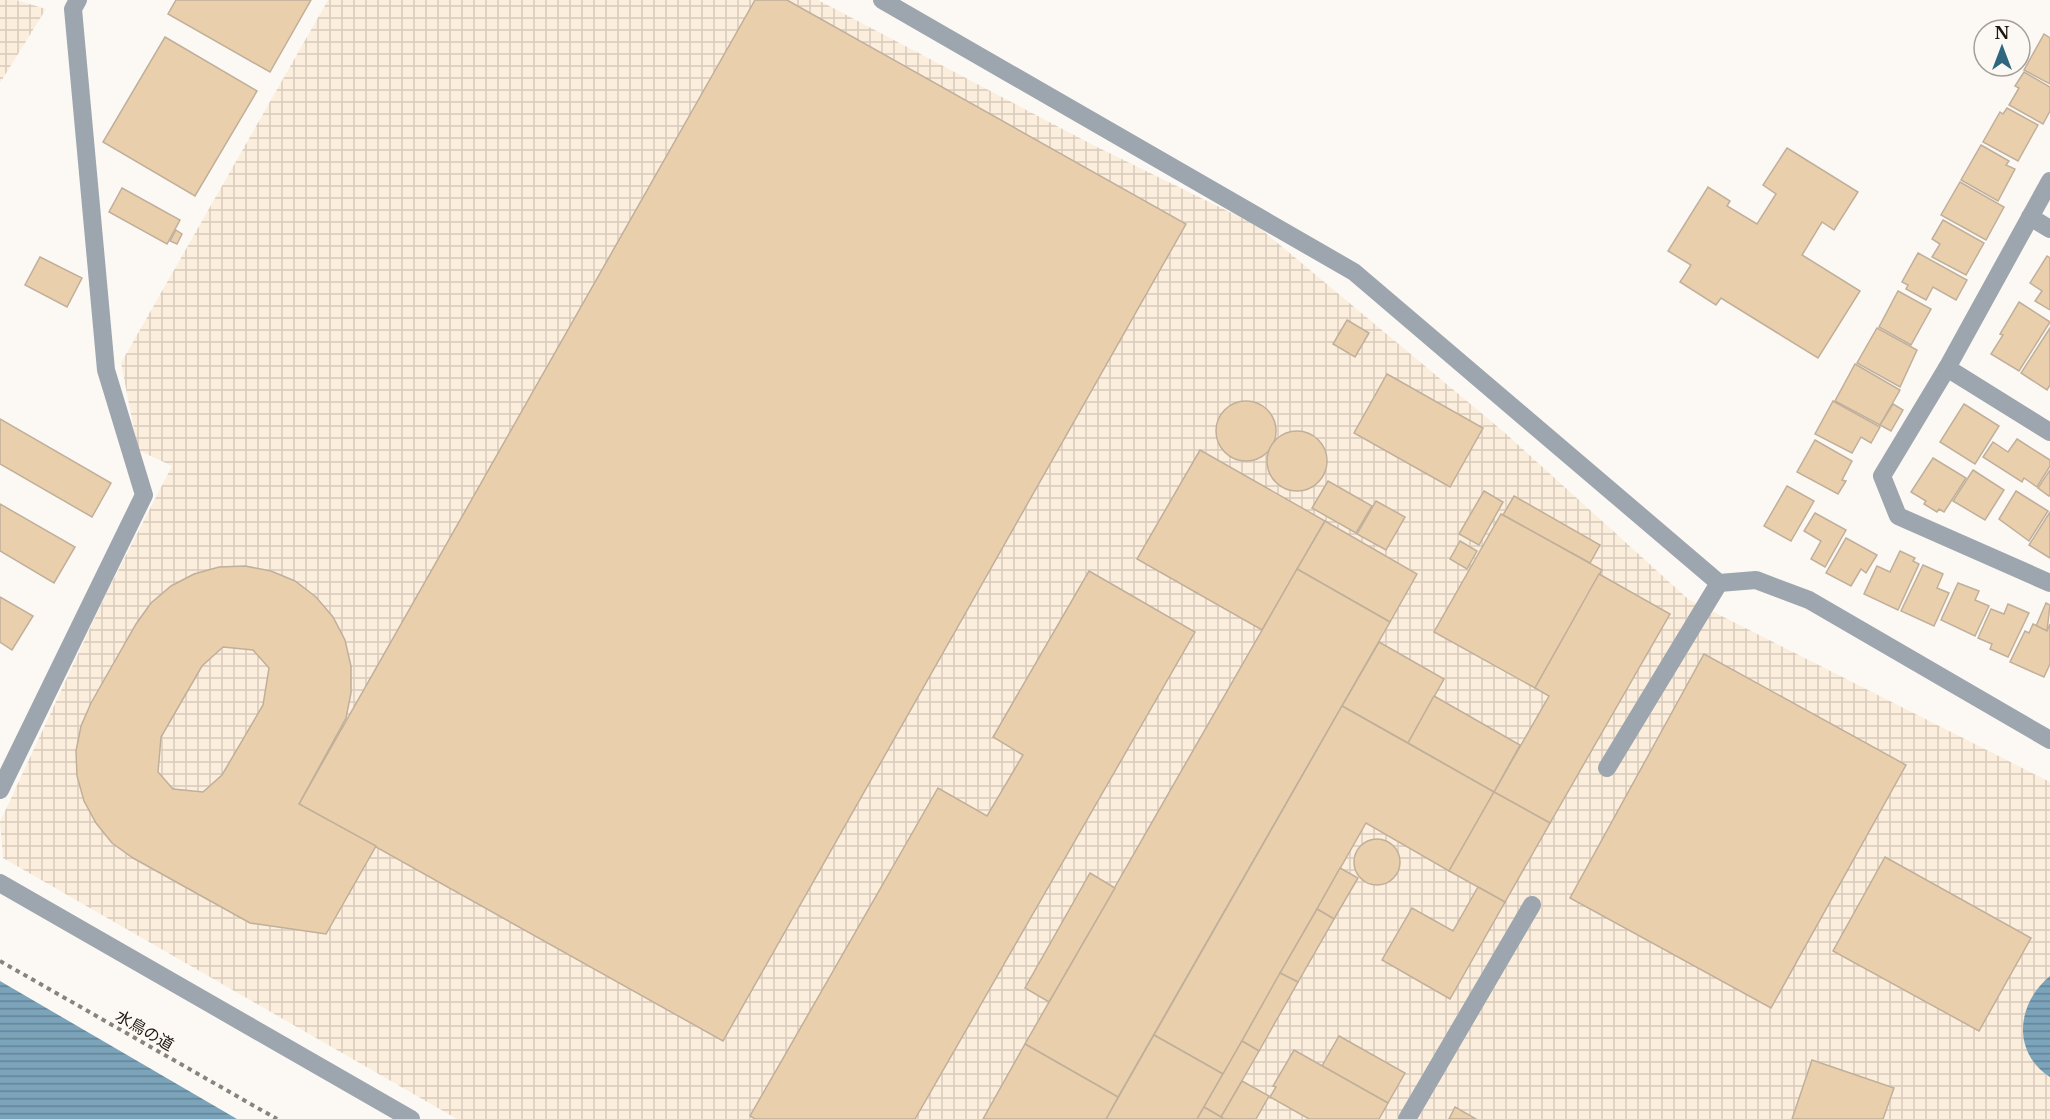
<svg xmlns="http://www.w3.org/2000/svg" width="2050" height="1119" font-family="'Libre Baskerville','Noto Sans JP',serif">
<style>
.industrial{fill:url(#industrial-grid)}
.water{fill:url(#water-rules)}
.building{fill:#eacfad;stroke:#c0af9a;stroke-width:1.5;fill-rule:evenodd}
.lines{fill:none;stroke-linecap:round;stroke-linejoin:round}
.path{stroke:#88837d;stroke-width:4;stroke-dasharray:4.5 4.5;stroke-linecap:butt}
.minor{stroke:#9da6ae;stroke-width:18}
.labels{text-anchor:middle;stroke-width:4.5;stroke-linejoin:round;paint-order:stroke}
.street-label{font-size:16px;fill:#1d160f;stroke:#fcf9f4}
</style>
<defs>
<pattern id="industrial-grid" width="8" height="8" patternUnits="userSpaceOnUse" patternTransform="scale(1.5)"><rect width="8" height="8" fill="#fceedd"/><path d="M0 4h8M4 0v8" fill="none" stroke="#d8cbbc"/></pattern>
<pattern id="water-rules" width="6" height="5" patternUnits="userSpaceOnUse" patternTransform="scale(1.5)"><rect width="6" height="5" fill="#7ba3ba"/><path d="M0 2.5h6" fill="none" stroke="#648496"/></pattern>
</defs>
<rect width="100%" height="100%" fill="#fcf9f4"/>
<g class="industrial">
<path d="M0,0H16L46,9L0,83Z"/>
<path d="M328,0H818L1093,145L1256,225L1504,432L1688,599L2050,782V1119H457L3,858L0,822L105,596L172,466L138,450L121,363Z"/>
</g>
<g class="water">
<path d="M2050,976V1077C2011,1052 2017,1003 2050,976Z"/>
<path d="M0,981L237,1119H0Z"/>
</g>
<g class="building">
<path d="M176,0H311L270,72L168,14Z"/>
<path d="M755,0H787L1186,224L723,1041L299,804Z"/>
<path d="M2044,34L2050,38V84L2024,70Z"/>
<path d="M165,37L257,91L195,196L103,142Z"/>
<path d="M2024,72L2050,87V111L2043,124L2009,105L2019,88L2015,86Z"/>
<path d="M2007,108L2038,125L2018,161L1983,142L2000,112L2003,114Z"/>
<path d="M1981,145L2009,161L2006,165L2015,169L1998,201L1961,180Z"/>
<path d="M1787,148L1858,192L1834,230L1822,222L1802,255L1860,291L1818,358L1721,298L1716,305L1680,282L1691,265L1668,251L1708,187L1730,201L1727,206L1757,224L1776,194L1763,185Z"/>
<path d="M1960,182L2004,207L1986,240L1941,215Z"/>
<path d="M122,188L180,220L167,244L109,212Z"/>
<path d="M1943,220L1984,243L1966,275L1932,257L1940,244L1932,239Z"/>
<path d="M176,230L182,234L177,244L170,241Z"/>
<path d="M1918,253L1967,280L1956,300L1933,287L1926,300L1906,289L1908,285L1902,282Z"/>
<path d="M2047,256L2050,258V310L2035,301L2042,291L2030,283Z"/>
<path d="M40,257L82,278L67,307L25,285Z"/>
<path d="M1898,291L1931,309L1911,345L1879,327Z"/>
<path d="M2019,302L2050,322L2019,371L1991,354L2003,335L2000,334Z"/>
<path d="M1347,320L1369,333L1355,357L1333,344Z"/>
<path d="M1877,328L1917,350L1900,387L1857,363Z"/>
<path d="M2050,328V385L2047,390L2021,373Z"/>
<path d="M1855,364L1900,390L1880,425L1835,401Z"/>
<path d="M1387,374L1483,428L1450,487L1354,433Z"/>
<path d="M1833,401L1880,427L1871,443L1861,437L1852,453L1815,434Z"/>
<circle cx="1246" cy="431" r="30"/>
<path d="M1893,404L1903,410L1891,431L1880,425Z"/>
<path d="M1964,404L1999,426L1975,464L1940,442Z"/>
<path d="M0,419L111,483L92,517L0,464Z"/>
<circle cx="1297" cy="461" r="30"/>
<path d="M2017,439L2050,460V466L2037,487L2024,478L2022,482L1983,457L1993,442L2008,452Z"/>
<path d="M1815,440L1852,461L1842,480L1846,481L1838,494L1797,472Z"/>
<path d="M1200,450L1325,521L1262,630L1137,559Z"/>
<path d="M1933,458L1966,478L1944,512L1939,509L1937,512L1924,504L1926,501L1911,492Z"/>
<path d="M1973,470L2004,490L1985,520L1953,501Z"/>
<path d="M2050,470V494L2049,496L2038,488Z"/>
<path d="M1328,481L1372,506L1356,533L1312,508Z"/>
<path d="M1787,486L1814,501L1791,541L1764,526Z"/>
<path d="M1484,491L1503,502L1479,545L1459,534Z"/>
<path d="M2016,491L2048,511L2029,541L1999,519Z"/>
<path d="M1514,496L1600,545L1590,563L1503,515Z"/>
<path d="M1376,501L1405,517L1386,550L1357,534Z"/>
<path d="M0,504L75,547L54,583L0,551Z"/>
<path d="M2050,512V558L2029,545Z"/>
<path d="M1815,513L1846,530L1825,567L1811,559L1821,541L1804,531Z"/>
<path d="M1501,514L1602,570L1535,688L1434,632Z"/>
<path d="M1325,521L1417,574L1390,622L1297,569Z"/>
<path d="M1846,538L1877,555L1866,573L1861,569L1851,586L1826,573Z"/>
<path d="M1460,541L1477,551L1467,569L1450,559Z"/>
<path d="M1900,551L1915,558L1913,561L1919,564L1898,610L1864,594L1877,566L1890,572Z"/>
<path d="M1923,565L1943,574L1937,588L1949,593L1934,626L1901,611Z"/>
<path d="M245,566L271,571L295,581L316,597L333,617L345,640L351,666V693L346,718L299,804L376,846L326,934L250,923L133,858L112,843L96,823L84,801L77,776L76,751L81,726L91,703L136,624L151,603L171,586L194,574L219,567ZM223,647L253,650L269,668L263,705L222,775L203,792L173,789L158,772L161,737L202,666Z"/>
<path d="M1297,569L1390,622L1118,1097L1025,1044Z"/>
<path d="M1089,571L1195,632L915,1119H755L750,1116L938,788L987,816L1023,755L993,737Z"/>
<path d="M1599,574L1670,614L1550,823L1494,792L1549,696L1535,688Z"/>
<path d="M1958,583L1979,591L1975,600L1989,606L1975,636L1941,620Z"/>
<path d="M0,597L33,616L12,650L0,642Z"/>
<path d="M2046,603L2050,605L2047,631L2036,626Z"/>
<path d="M2008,604L2029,613L2008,657L1990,649L1992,644L1978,638L1991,609L2004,614Z"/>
<path d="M2033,624L2047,631L2050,624V664L2044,677L2010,662L2025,631L2029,633Z"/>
<path d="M1379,642L1444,679L1408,743L1342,706Z"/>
<path d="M1704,654L1906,765L1771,1008L1570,898Z"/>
<path d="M1434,696L1520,745L1494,792L1408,743Z"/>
<path d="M1342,706L1494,792L1449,871L1366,823L1223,1074L1154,1035Z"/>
<path d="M1494,792L1550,823L1505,902L1449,871Z"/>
<circle cx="1377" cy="862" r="23"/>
<path d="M1885,857L2031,938L1979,1031L1833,951Z"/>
<path d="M1340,868L1358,878L1334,919L1317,909Z"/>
<path d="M1090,873L1115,888L1049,1002L1025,988Z"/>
<path d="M1478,887L1505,902L1450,999L1382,960L1412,908L1453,931Z"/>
<path d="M1317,909L1334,919L1298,982L1280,973Z"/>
<path d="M1280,973L1298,982L1259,1051L1242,1041Z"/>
<path d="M1154,1035L1223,1074L1197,1119H1106Z"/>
<path d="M1339,1036L1405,1073L1388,1103L1322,1066Z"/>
<path d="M1242,1041L1259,1051L1221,1117L1204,1107Z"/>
<path d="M1025,1044L1118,1097L1106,1119H983Z"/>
<path d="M1294,1050L1388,1103L1379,1119H1309L1270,1097L1276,1087L1273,1086Z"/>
<path d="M1812,1060L1894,1088L1883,1119H1792Z"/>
<path d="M1242,1081L1269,1096L1256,1119H1224L1221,1117Z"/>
<path d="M1204,1107L1221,1117L1224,1119H1197Z"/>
<path d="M1455,1107L1476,1119H1449Z"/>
</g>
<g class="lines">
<path class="path" d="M0,961L277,1119"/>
<g class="minor">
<path d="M882,0L1354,272L1719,583L1756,580L1809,600L2050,740"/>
<path d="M2050,181L1947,368L1882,476L1898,516L2050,583"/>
<path d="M2030,217L2050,229"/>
<path d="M1947,368L2050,432"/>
<path d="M1607,768L1719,583"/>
<path d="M0,790L144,495L106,370L73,9L78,0"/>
<path d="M0,883L411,1119"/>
<path d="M1407,1119L1532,905"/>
</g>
</g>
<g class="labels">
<g class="street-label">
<text transform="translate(145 1030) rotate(30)" y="6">水鳥の道</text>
</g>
</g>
<g transform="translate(2002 48)"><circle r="28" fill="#fcf9f4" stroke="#a39e98" stroke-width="1.5"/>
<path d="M0-4.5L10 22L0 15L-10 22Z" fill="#2f6781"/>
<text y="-9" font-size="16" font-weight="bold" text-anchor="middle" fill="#1d160f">N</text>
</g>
</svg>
